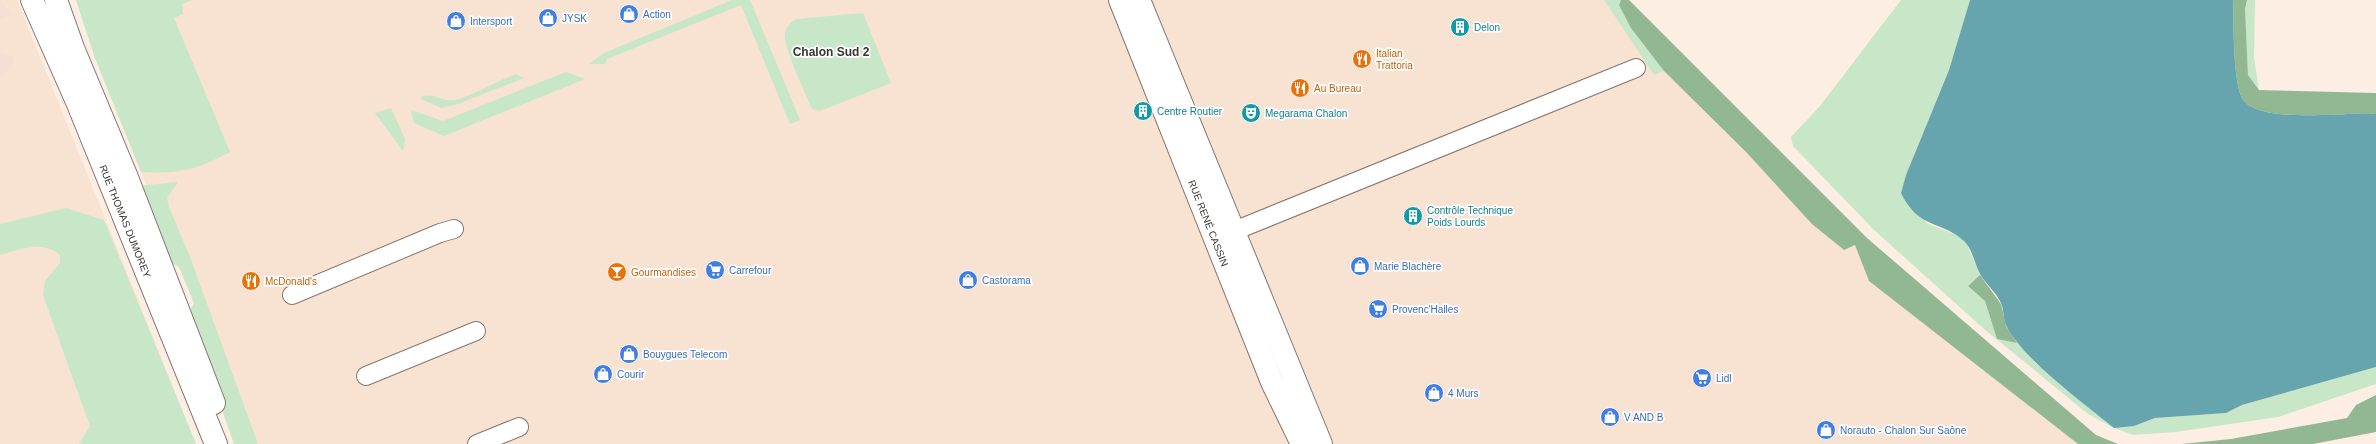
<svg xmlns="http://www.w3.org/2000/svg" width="2376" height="444" font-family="Arial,sans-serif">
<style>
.built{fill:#f8e2d2}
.education{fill:#f4dfd2}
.green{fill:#c7e7c8}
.forest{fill:#91b893}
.water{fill:#66a5ad}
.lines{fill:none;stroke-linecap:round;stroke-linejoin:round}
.minor-casing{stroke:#84776e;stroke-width:20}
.major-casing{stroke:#84776e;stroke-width:24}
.minor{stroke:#fff;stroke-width:18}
.major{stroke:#fff;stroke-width:22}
.labels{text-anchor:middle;stroke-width:3.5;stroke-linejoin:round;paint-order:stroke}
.shop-label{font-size:10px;fill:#366cbe;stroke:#fefefe;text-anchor:start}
.culture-label{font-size:10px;fill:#0d838f;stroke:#fefefe;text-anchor:start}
.food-label{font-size:10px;fill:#c56008;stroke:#fefefe;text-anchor:start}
.street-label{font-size:10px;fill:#3a3430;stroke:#fefefe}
.quarter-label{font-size:12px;font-weight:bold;fill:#3a3430;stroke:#fefefe}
</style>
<rect width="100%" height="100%" fill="#fdeee3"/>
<g class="built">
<path d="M0,0H17L196,444H0Z"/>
<path d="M76,0H1604L1654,75L1664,71L1746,152L1812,224L1855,245L1869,281L2078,444H248L218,363L95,58Z"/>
</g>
<g class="education">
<path d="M0,0L11,15L0,20Z"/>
<path d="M0,37L1,53L13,56L12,67L7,70L2,77L0,73Z"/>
</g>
<g class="green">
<path d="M76,0H192L182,4L183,14L174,18L230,152C196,170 179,174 141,172L95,58Z"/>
<path d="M732,0H750L800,120L790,124L741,5L607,59L605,64H589L604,53Z"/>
<path d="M1604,0H1621L1619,5L1664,71L1654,75Z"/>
<path d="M1901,0H1970L1949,70L1906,175L1901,193L1928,224L1954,234L1966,242L1980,275L1968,286L1985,301L1997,339L2017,343L2037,364L2098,415L2134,426L2155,418L2226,413L2242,405L2376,367V384L2278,417L2176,432L2134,435L2114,428L2088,414L1984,329L1873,229L1793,146L1791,137L1820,106Z"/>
<path d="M2247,0H2255L2254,57L2259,90L2248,75L2245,9Z"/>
<path d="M863,13L891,83L820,111L812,109C807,96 782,45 785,33C786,27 791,22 796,19Z"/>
<path d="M566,72L585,79L444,136L414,123L411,110L443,121Z"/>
<path d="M516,74L524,78L458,104L441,108L421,99L422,96C434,93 443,102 455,100C473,96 498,80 516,74Z"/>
<path d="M391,108L405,139L403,151L375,113Z"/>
<path d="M178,182L167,198L169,207L190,257L258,444H234L188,314L194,303L179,267L165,259L138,186Z"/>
<path d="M66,208L104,220L196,444H79L90,426L43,295L45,281L60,263V255C42,240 21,249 0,255V224Z"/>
</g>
<g class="forest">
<path d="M1621,0H1629L1867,238L2096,435L2118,444H2078L1869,281L1855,245L1844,250L1812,224L1746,152L1664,71L1631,28L1619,5Z"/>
<path d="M2233,0H2247L2245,9L2248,75L2259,90L2376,93V114C2360,112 2346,115 2330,115C2309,115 2260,118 2245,102C2232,89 2234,20 2233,0Z"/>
<path d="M1980,275L2001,304L2006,326L2017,343L1997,339L1985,301L1968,286Z"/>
<path d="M2376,395V432L2313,444H2182L2231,439L2347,418L2356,405Z"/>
</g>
<path class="water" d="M1970,0H2233C2234,20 2232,89 2245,102C2260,118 2309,115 2330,115C2346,115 2360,112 2376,114V367L2242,405L2226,413L2155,418L2134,426L2114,428C2085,404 2023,359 2007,327C2003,320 2004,310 2001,303C1996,292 1986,284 1980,274C1975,265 1972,248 1964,241C1941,220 1919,230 1901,193L1906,175L1949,70Z"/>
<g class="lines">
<g class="minor-casing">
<g id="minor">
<path d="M1234,231L1636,68"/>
<path d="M292,295L440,233L454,229"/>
<path d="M366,376L476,331"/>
<path d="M477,444L519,427"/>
</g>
</g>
<g class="major-casing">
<g id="major">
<path id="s1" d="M32,0L78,104L216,444"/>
<path d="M56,0L73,48L126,175L214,403"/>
<path id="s2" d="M1120,0L1272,382L1302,444"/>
<path d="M1139,0L1321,444"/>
</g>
</g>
<use href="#minor" class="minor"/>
<use href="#major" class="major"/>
</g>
<defs>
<g id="shop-disc" transform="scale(1)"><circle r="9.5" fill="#3f7fe0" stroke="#fefefe"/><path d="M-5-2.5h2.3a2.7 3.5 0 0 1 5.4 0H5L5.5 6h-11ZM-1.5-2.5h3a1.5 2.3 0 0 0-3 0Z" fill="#fff"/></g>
<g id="building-disc" transform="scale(1)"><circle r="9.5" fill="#0f9aa8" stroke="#fefefe"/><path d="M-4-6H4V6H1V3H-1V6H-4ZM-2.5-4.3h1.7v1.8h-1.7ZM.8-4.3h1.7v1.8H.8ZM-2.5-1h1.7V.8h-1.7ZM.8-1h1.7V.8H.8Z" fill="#fff"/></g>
<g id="restaurant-disc" transform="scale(1)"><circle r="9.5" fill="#e8710a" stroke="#fefefe"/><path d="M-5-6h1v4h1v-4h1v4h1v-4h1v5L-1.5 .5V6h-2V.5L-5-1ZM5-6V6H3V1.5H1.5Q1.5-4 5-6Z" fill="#fff"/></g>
<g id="theatre-disc" transform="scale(1)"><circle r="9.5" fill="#0f9aa8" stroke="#fefefe"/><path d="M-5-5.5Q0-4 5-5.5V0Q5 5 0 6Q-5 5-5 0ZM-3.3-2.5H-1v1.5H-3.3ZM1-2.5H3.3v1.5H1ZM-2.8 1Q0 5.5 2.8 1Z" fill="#fff"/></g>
<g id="supermarket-disc" transform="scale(1)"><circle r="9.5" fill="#3f7fe0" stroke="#fefefe"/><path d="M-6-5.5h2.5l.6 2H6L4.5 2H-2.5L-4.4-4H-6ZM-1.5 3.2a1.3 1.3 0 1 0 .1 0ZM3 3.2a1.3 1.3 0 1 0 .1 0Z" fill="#fff"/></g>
<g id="bar-disc" transform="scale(1)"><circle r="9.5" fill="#e8710a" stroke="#fefefe"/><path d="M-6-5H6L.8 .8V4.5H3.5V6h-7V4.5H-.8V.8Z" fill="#fff"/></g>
</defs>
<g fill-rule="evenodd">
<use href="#shop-disc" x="629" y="14"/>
<use href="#shop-disc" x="548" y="18"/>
<use href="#shop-disc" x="456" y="21"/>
<use href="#building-disc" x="1460" y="27"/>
<use href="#restaurant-disc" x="1362" y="59"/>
<use href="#restaurant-disc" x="1300" y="88"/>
<use href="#building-disc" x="1143" y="111"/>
<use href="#theatre-disc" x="1251" y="113"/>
<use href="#building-disc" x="1413" y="216"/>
<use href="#shop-disc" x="1360" y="266"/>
<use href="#supermarket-disc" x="715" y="270"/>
<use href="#bar-disc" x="617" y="272"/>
<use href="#shop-disc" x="968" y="280"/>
<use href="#restaurant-disc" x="251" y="281"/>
<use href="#supermarket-disc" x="1378" y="309"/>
<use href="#shop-disc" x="629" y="354"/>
<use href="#shop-disc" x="603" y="374"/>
<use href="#supermarket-disc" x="1702" y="378"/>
<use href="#shop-disc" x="1434" y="393"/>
<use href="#shop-disc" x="1610" y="417"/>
<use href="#shop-disc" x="1826" y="430"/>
</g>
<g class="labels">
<g class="shop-label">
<text x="643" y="18">Action</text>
<text x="562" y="22">JYSK</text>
<text x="470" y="25">Intersport</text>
<text x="1374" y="270">Marie Blachère</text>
<text x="729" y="274">Carrefour</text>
<text x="982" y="284">Castorama</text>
<text x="1392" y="313">Provenc'Halles</text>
<text x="643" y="358">Bouygues Telecom</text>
<text x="617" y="378">Courir</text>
<text x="1716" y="382">Lidl</text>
<text x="1448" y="397">4 Murs</text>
<text x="1624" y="421">V AND B</text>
<text x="1840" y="434">Norauto - Chalon Sur Saône</text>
</g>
<g class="culture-label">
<text x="1474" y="31">Delon</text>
<text x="1157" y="115">Centre Routier</text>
<text x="1265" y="117">Megarama Chalon</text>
<text x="1427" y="214">Contrôle Technique<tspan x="1427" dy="12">Poids Lourds</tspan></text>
</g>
<g class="food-label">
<text x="1376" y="57">Italian<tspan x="1376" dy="12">Trattoria</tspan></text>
<text x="1314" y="92">Au Bureau</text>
<text x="631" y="276">Gourmandises</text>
<text x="265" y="285">McDonald's</text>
</g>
<g class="street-label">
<text dy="4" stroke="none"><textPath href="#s1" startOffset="240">RUE THOMAS DUMOREY</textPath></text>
<text dy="4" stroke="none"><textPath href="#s2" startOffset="240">RUE RENÉ CASSIN</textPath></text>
</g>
<g class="quarter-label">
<text x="831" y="56">Chalon Sud 2</text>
</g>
</g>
</svg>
